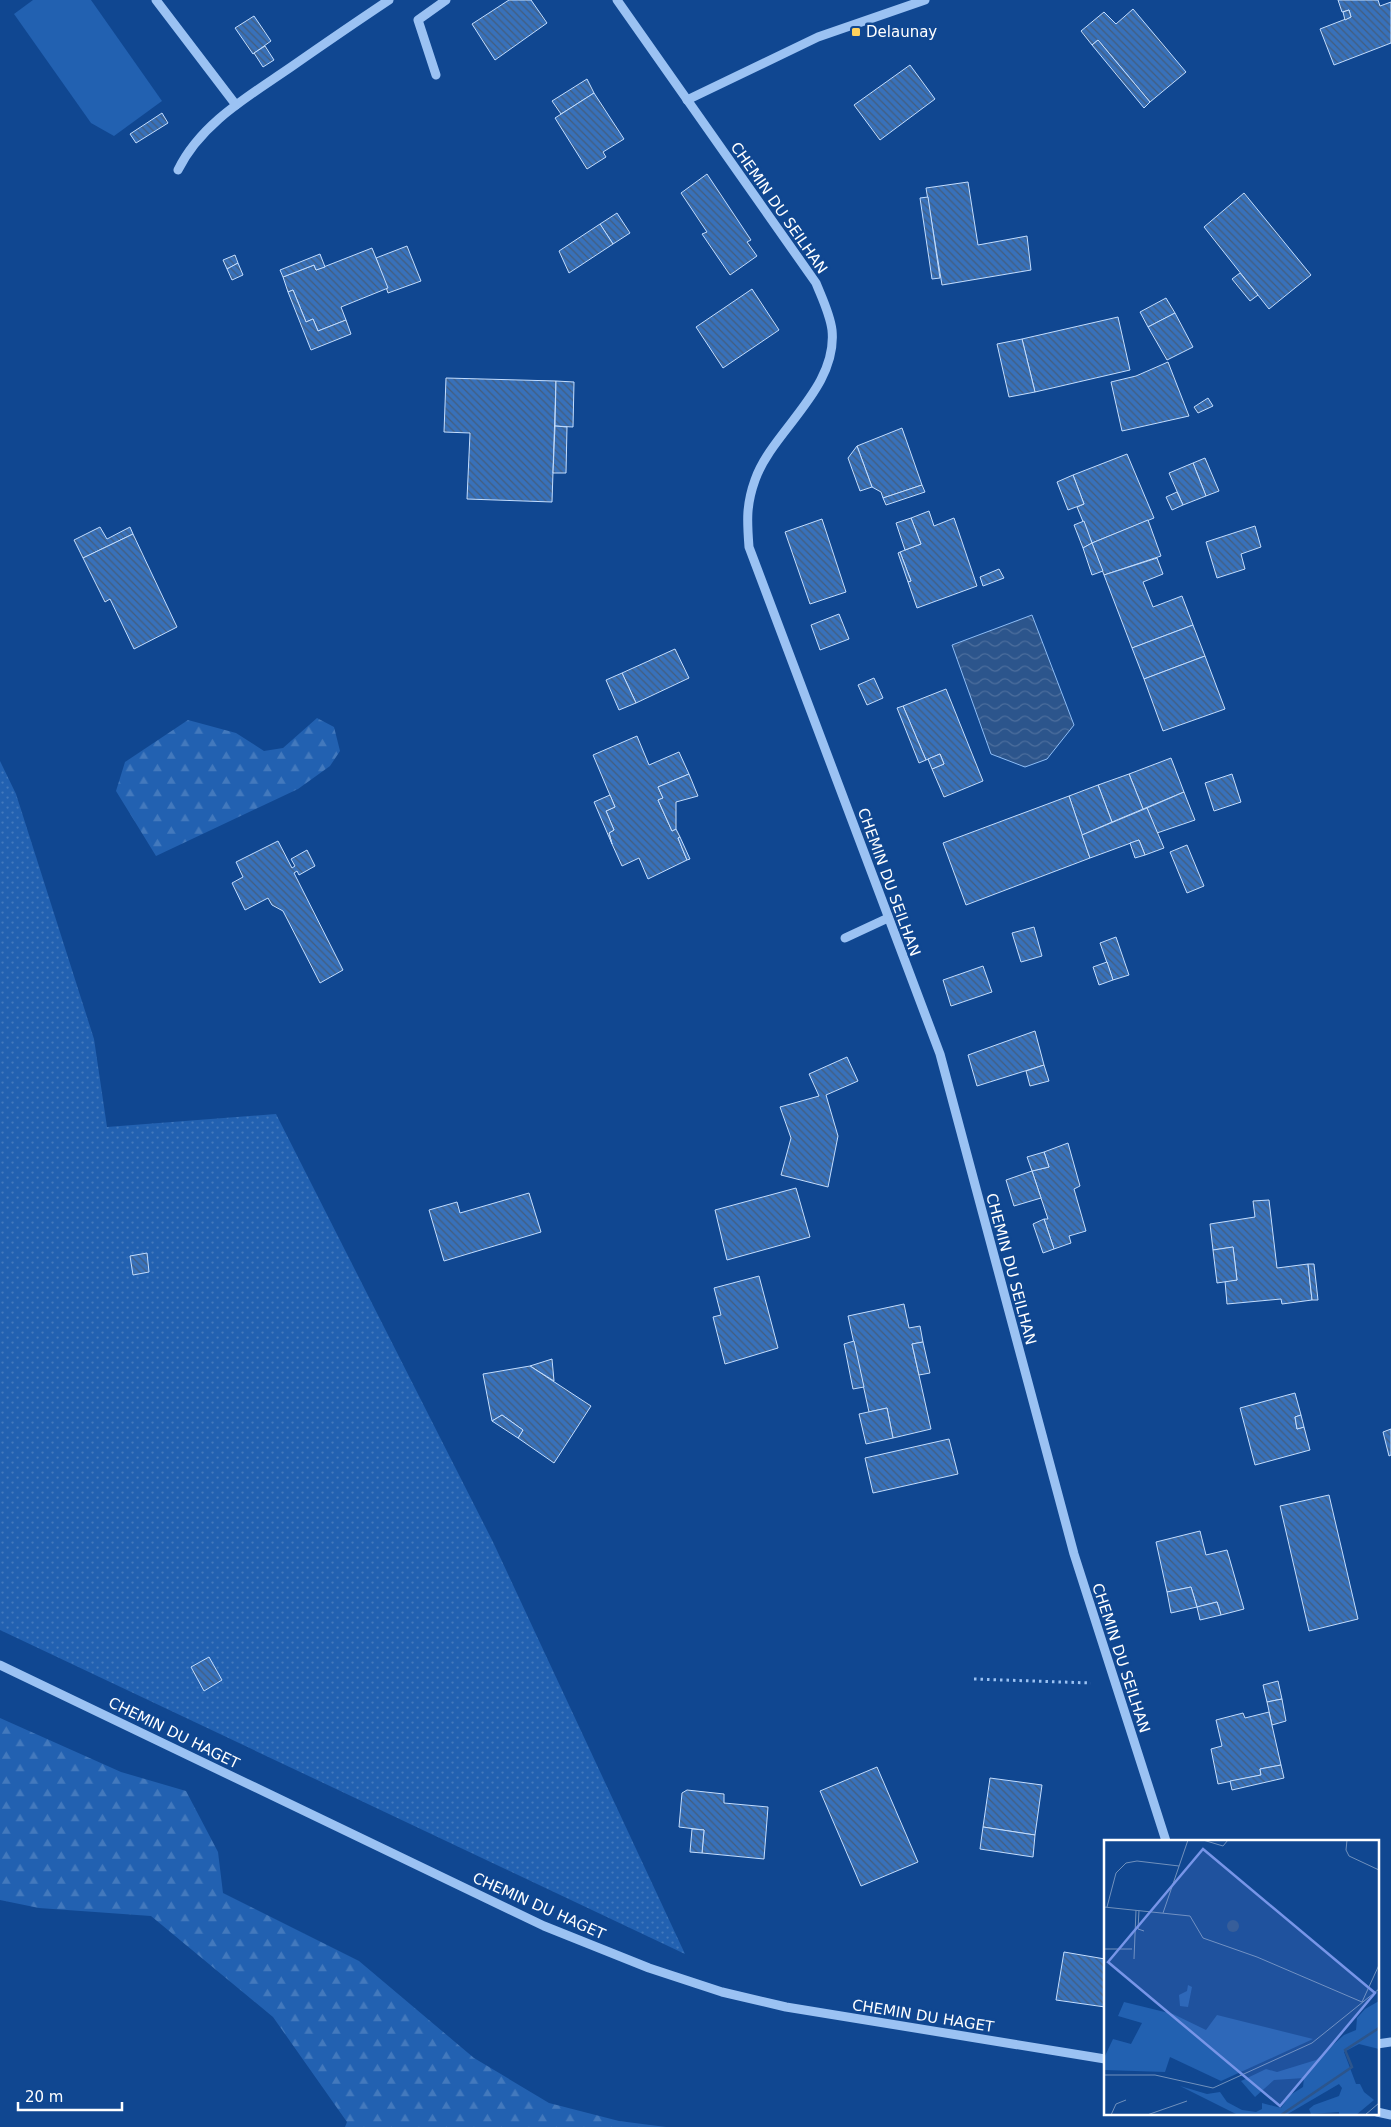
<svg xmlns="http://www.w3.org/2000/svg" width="1391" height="2127" font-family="'DejaVu Sans',sans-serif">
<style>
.grass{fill:url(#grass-dots)}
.forest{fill:url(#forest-firs)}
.park{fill:#2261b1}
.water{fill:url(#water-waves);stroke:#8dbdf7}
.building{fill:url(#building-back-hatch);stroke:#c3ddfe}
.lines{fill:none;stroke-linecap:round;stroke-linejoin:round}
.path{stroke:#9bc2f3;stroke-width:3;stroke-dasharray:2.5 4;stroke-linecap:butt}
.minor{stroke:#9bc2f3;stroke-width:9}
.poi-dot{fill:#ffd25d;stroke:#104791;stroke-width:2}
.labels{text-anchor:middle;stroke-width:5;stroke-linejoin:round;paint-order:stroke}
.poi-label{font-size:15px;fill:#fff;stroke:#104791;text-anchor:start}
.street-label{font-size:15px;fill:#fff;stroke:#104791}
.inset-river{fill:none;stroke:#2c558c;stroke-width:2.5}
.inset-road{fill:none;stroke:#7091bd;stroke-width:1}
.view{fill:#7795e8;fill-opacity:0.15;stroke:#7795e8;stroke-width:2.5}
.inset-edge{fill:none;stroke:#fff;stroke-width:2.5}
</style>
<defs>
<pattern id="grass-dots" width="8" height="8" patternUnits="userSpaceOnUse" patternTransform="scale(1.25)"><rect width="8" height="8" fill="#2261b1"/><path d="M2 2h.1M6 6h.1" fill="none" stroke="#4379bd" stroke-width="1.8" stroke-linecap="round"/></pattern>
<pattern id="forest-firs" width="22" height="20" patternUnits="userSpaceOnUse" patternTransform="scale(1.25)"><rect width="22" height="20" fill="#2261b1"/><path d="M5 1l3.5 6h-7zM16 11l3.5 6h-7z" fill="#4379bd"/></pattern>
<pattern id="water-waves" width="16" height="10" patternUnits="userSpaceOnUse" patternTransform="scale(1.25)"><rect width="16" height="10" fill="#2c558c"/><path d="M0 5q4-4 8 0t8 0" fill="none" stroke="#4c6e9d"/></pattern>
<pattern id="building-back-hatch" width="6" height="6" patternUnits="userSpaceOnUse" patternTransform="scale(1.25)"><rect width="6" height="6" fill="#3871ba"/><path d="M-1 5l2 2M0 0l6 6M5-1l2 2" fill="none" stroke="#435d7e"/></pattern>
</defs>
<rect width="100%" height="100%" fill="#104791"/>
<path class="grass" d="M0,761L16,794L94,1039L107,1127L276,1114L493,1542L685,1954L0,1630Z"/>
<g class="forest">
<path d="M317,718L334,727L340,751L330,766L298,789L156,856L116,791L125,762L188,720L236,733L264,751L283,748Z"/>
<path d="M0,1718L121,1772L186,1791L218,1852L223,1893L359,1961L474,2058L549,2103L619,2121L666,2127H345L347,2122L273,2017L151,1916L39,1908L0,1900Z"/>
</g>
<path class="park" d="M33,0H91L162,101L114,136L91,123L14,14Z"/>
<path class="water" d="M1032,615L1074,725L1047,759L1025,767L991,754L952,645Z"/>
<g class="building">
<path d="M509,0H531L547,23L495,60L472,24Z"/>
<path d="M1338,0H1378L1380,6L1391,2V43L1334,65L1320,29L1351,17L1349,10L1342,12Z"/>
<path d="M1133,9L1186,72L1150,102L1098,40L1092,45L1081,31L1104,12L1116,24Z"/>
<path d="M1349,10L1351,17L1345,20L1343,12Z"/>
<path d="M254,16L271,41L253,54L235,28Z"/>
<path d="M1098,40L1150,102L1144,108L1092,45Z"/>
<path d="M265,46L274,60L263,67L254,53Z"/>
<path d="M910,65L935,99L880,140L854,105Z"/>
<path d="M587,79L594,93L561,114L552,101Z"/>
<path d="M594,93L624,139L603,152L606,157L587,169L555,118Z"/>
<path d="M162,113L168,123L136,143L130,134Z"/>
<path d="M707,174L751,240L747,242L757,256L730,275L702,234L707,232L681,193Z"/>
<path d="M968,182L978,245L1027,236L1031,270L942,285L926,188Z"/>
<path d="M1244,193L1311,275L1269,309L1204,227Z"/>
<path d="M928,197L940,278L932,279L920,198Z"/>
<path d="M617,213L630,233L613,244L600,224Z"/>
<path d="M600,224L613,244L569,273L559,251Z"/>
<path d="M407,246L421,281L388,293L376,258Z"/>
<path d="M372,248L388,288L341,307L346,320L318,331L313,319L306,322L293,290L288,292L283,277L314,265L316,270Z"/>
<path d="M320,254L325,267L316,270L314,265L283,277L280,270Z"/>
<path d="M235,255L238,263L227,269L223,260Z"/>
<path d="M238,263L243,275L232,280L227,269Z"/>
<path d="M1240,273L1258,295L1250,301L1232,279Z"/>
<path d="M752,289L779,330L723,368L696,327Z"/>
<path d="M293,290L306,322L313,319L318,331L346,320L351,334L311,350L288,292Z"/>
<path d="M1166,298L1175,313L1148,327L1140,312Z"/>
<path d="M1175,313L1193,347L1167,360L1148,327Z"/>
<path d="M1118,317L1130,370L1035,392L1022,339Z"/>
<path d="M1022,339L1035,392L1009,397L997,344Z"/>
<path d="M1168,362L1189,416L1122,431L1111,382L1136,376Z"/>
<path d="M446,378L556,381L552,502L467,499L470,433L444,432Z"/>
<path d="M556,381L574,382L573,427L555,426Z"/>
<path d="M1208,398L1213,406L1198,413L1194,407Z"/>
<path d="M555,426L567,427L566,473H553Z"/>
<path d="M902,428L922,485L883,498L881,492L872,487L857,446Z"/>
<path d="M857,446L872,487L860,491L848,458Z"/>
<path d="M1127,454L1154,518L1092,543L1077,507L1084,504L1073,475Z"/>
<path d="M1205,458L1219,491L1206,496L1193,463Z"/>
<path d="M1193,463L1206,496L1183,505L1169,473Z"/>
<path d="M1073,475L1084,504L1068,510L1057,482Z"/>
<path d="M922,485L925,492L886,505L883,498Z"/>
<path d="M1177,492L1183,505L1172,510L1166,497Z"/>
<path d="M929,511L934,526L954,518L977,586L917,608L908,582L911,581L900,552L921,544L911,518Z"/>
<path d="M911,518L921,544L905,550L896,523Z"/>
<path d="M822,519L846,592L810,604L785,532Z"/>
<path d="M1148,520L1161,556L1104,575L1092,543Z"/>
<path d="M1084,521L1092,543L1083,548L1074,525Z"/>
<path d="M1255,526L1261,547L1241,554L1245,569L1217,578L1206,542Z"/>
<path d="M100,527L107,539L130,527L133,534L83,558L74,540Z"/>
<path d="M133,534L177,627L134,649L110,599L105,602L83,558Z"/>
<path d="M1092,543L1103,571L1092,575L1083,548Z"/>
<path d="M900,552L911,581L908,582L898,553Z"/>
<path d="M1157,558L1163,574L1143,582L1153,607L1182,596L1193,625L1132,648L1104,575Z"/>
<path d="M999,569L1004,578L983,586L980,577Z"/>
<path d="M839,614L849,639L820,650L811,625Z"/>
<path d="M1193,625L1205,656L1144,679L1132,648Z"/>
<path d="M675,649L689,678L636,703L622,673Z"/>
<path d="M1205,656L1225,709L1163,731L1144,679Z"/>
<path d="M622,673L636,703L619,710L606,680Z"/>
<path d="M874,678L883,698L867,705L858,685Z"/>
<path d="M946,689L983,781L944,797L932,769L944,764L940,754L926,760L903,706Z"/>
<path d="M903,706L926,760L919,763L897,708Z"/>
<path d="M637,736L649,765L679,752L689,774L658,787L663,798L658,800L672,831L676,829L680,837L678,838L687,860L648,879L639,858L622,866L612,844L609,833L614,830L606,811L615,807L593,755Z"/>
<path d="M940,754L944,764L932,769L928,759Z"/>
<path d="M1171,758L1184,792L1143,809L1129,774Z"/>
<path d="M689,774L698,796L676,802V829L672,831L658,800L663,798L658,787Z"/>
<path d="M1129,774L1143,809L1112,822L1098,785Z"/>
<path d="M1232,774L1241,802L1214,811L1205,783Z"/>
<path d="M1098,785L1112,822L1082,835L1069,796Z"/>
<path d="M1184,792L1195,820L1157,833L1147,808Z"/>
<path d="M610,795L615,807L606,811L614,830L609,833L612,844L594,802Z"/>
<path d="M1069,796L1090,858L966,905L943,843Z"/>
<path d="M1147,808L1164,848L1145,855L1139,840L1090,858L1082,835Z"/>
<path d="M680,837L690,859L687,860L678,838Z"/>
<path d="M1139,840L1145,855L1135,858L1130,843Z"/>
<path d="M278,841L292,868L295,866L291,859L307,850L315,866L299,875L297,871L294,873L343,970L320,983L283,911L272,905L268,898L245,910L232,883L243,877L236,862Z"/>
<path d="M1187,845L1204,886L1187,893L1170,852Z"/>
<path d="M1034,927L1042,956L1021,962L1012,933Z"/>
<path d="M1116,937L1129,975L1113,980L1100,943Z"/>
<path d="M1107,962L1113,980L1099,985L1093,967Z"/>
<path d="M983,966L992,992L951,1006L943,980Z"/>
<path d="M1035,1031L1044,1065L977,1086L968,1055Z"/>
<path d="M847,1057L858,1081L826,1095L838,1136L828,1187L781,1175L791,1138L780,1107L819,1096L809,1074Z"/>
<path d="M1044,1065L1049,1081L1030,1086L1026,1071Z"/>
<path d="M1068,1143L1080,1186L1074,1189L1086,1231L1069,1236L1071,1243L1054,1249L1044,1219H1048L1032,1171L1049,1167L1044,1152Z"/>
<path d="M1044,1152L1049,1167L1032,1171L1027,1157Z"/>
<path d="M1032,1171L1041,1198L1014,1206L1006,1180Z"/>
<path d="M796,1188L810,1237L727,1260L715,1210Z"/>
<path d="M529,1193L541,1232L444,1261L429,1210L457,1202L460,1213Z"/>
<path d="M1269,1200L1277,1268L1308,1264L1312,1300L1282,1304L1281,1299L1227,1304L1225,1281L1237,1280L1233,1247L1213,1250L1210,1224L1255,1217L1253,1201Z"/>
<path d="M1044,1219L1054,1249L1043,1253L1033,1224Z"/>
<path d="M1233,1247L1237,1280L1217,1283L1213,1250Z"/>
<path d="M147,1253L149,1272L133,1275L130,1256Z"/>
<path d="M1308,1264H1314L1318,1300H1312Z"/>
<path d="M759,1276L778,1348L725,1364L713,1317L721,1315L714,1288Z"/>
<path d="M904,1304L909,1328L920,1326L923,1342L912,1344L931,1429L893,1438L887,1408L869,1412L848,1316Z"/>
<path d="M854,1341L864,1387L853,1389L844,1344Z"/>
<path d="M923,1342L930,1373L919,1375L912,1344Z"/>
<path d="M552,1359L554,1381L530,1366Z"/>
<path d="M530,1366L591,1406L554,1463L518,1438L523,1430L502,1415L492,1421L483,1374Z"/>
<path d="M1295,1393L1301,1415L1295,1417L1297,1429L1304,1427L1310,1450L1255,1465L1240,1408Z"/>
<path d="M887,1408L893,1438L866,1444L859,1414Z"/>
<path d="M502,1415L523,1430L518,1438L492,1421Z"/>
<path d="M1301,1415L1304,1427L1297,1429L1295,1417Z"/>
<path d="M1391,1429V1455L1389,1456L1383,1432Z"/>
<path d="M949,1439L958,1474L873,1493L865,1458Z"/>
<path d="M1329,1495L1358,1619L1309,1631L1280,1506Z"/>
<path d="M1200,1531L1206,1555L1227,1550L1244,1609L1221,1615L1217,1602L1197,1607L1191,1587L1167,1592L1156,1542Z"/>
<path d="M1191,1587L1197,1607L1171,1613L1167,1592Z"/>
<path d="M1217,1602L1221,1615L1200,1620L1197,1607Z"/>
<path d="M209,1657L222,1680L204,1691L191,1667Z"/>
<path d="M1278,1681L1282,1699L1267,1702L1263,1685Z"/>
<path d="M1282,1699L1286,1721L1272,1725L1267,1702Z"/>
<path d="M1269,1712L1281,1765L1260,1769L1261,1775L1218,1784L1211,1749L1222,1746L1216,1720L1243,1713L1245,1718Z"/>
<path d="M1281,1765L1284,1778L1232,1790L1230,1781L1261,1775L1260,1769Z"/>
<path d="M877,1767L918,1862L861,1886L820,1791Z"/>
<path d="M990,1778L1042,1785L1035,1835L983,1827Z"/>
<path d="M687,1790L724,1794V1803L768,1807L764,1859L702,1853L704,1830L679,1827L682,1793Z"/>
<path d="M983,1827L1035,1835L1033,1857L980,1849Z"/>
<path d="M692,1829L704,1830L702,1853L690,1852Z"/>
<path d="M1064,1952L1105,1959V2007L1056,2000Z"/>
</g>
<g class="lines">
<path class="path" d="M974,1679L1091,1683"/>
<g class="minor">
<path d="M156,0L236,105"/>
<path d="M617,0L816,283C822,298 830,314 832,330C838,389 772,431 755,480C746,505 747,521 749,547L940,1054L1074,1554L1166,1841"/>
<path d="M436,75L418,20L446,0"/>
<path d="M687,100L818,37L925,0"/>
<path d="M178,170C201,123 249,96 291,67C324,44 356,22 389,0"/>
<path d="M845,938L888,918"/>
<path d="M0,1665L544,1926L649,1968L722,1992L786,2007L1105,2059"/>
<path d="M1377,2044L1391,2042"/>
<path d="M1377,2112L1391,2115"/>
</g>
</g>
<rect class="poi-dot" x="851" y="27" width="10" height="10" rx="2.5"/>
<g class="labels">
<g class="poi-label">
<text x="866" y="37">Delaunay</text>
</g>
<g class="street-label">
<text transform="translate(779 208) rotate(55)" y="5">CHEMIN DU SEILHAN</text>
<text transform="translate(889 882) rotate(70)" y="5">CHEMIN DU SEILHAN</text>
<text transform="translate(1011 1269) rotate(75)" y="5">CHEMIN DU SEILHAN</text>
<text transform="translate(1121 1658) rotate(72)" y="5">CHEMIN DU SEILHAN</text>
<text transform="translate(174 1733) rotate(26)" y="5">CHEMIN DU HAGET</text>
<text transform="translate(539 1906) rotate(24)" y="5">CHEMIN DU HAGET</text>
<text transform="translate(923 2016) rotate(9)" y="5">CHEMIN DU HAGET</text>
</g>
</g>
<g transform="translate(1104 1840)">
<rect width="275" height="275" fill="#104791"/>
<path d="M20,162L69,174L102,190L113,175L209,199L117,241L66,217L61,232L0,230V218L9,199L27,204L38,183L14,176Z" fill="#2261b1"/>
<path d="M84,145L88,147L84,167L76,166L75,155L83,151ZM275,161V209L255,204L240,212L252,244H256L260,252L270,260L252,275H235V272L207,274L205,269L210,265L235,256L238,248L235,244L182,275H134L76,246L103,254L116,252L123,262L138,270L152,272L158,269V263L177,268L186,255L199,247L200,238L170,240L151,257L137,241L162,229L173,232L212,220L240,195L252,190L253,178L261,169Z" fill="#2261b1"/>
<path d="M123 86a6 6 0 1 1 12 0a6 6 0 1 1-12 0Z" fill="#2c558c"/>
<path class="inset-river" d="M177,275L248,227L241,210L275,188"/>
<path class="inset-road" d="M99,0L119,6L124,0M243,0L242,10L245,16L275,30M0,67L86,76L99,98L153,117L258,162M3,67L12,33L22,23L33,21L75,26M35,70L34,89L40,91M59,73L84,0M0,109H28M30,119L32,70M258,162L275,125M0,235H51L109,248L208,203L275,149M7,275L12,264L22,260M43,275L83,261M261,275L275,263"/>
<path class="view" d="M99,9L271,153L176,266L4,122Z"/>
<rect width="275" height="275" class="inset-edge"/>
</g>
<path d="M18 2102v8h104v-8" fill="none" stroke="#ffffff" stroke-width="2.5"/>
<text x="25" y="2102" font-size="15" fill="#ffffff" stroke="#104791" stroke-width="4" paint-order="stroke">20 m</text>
</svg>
